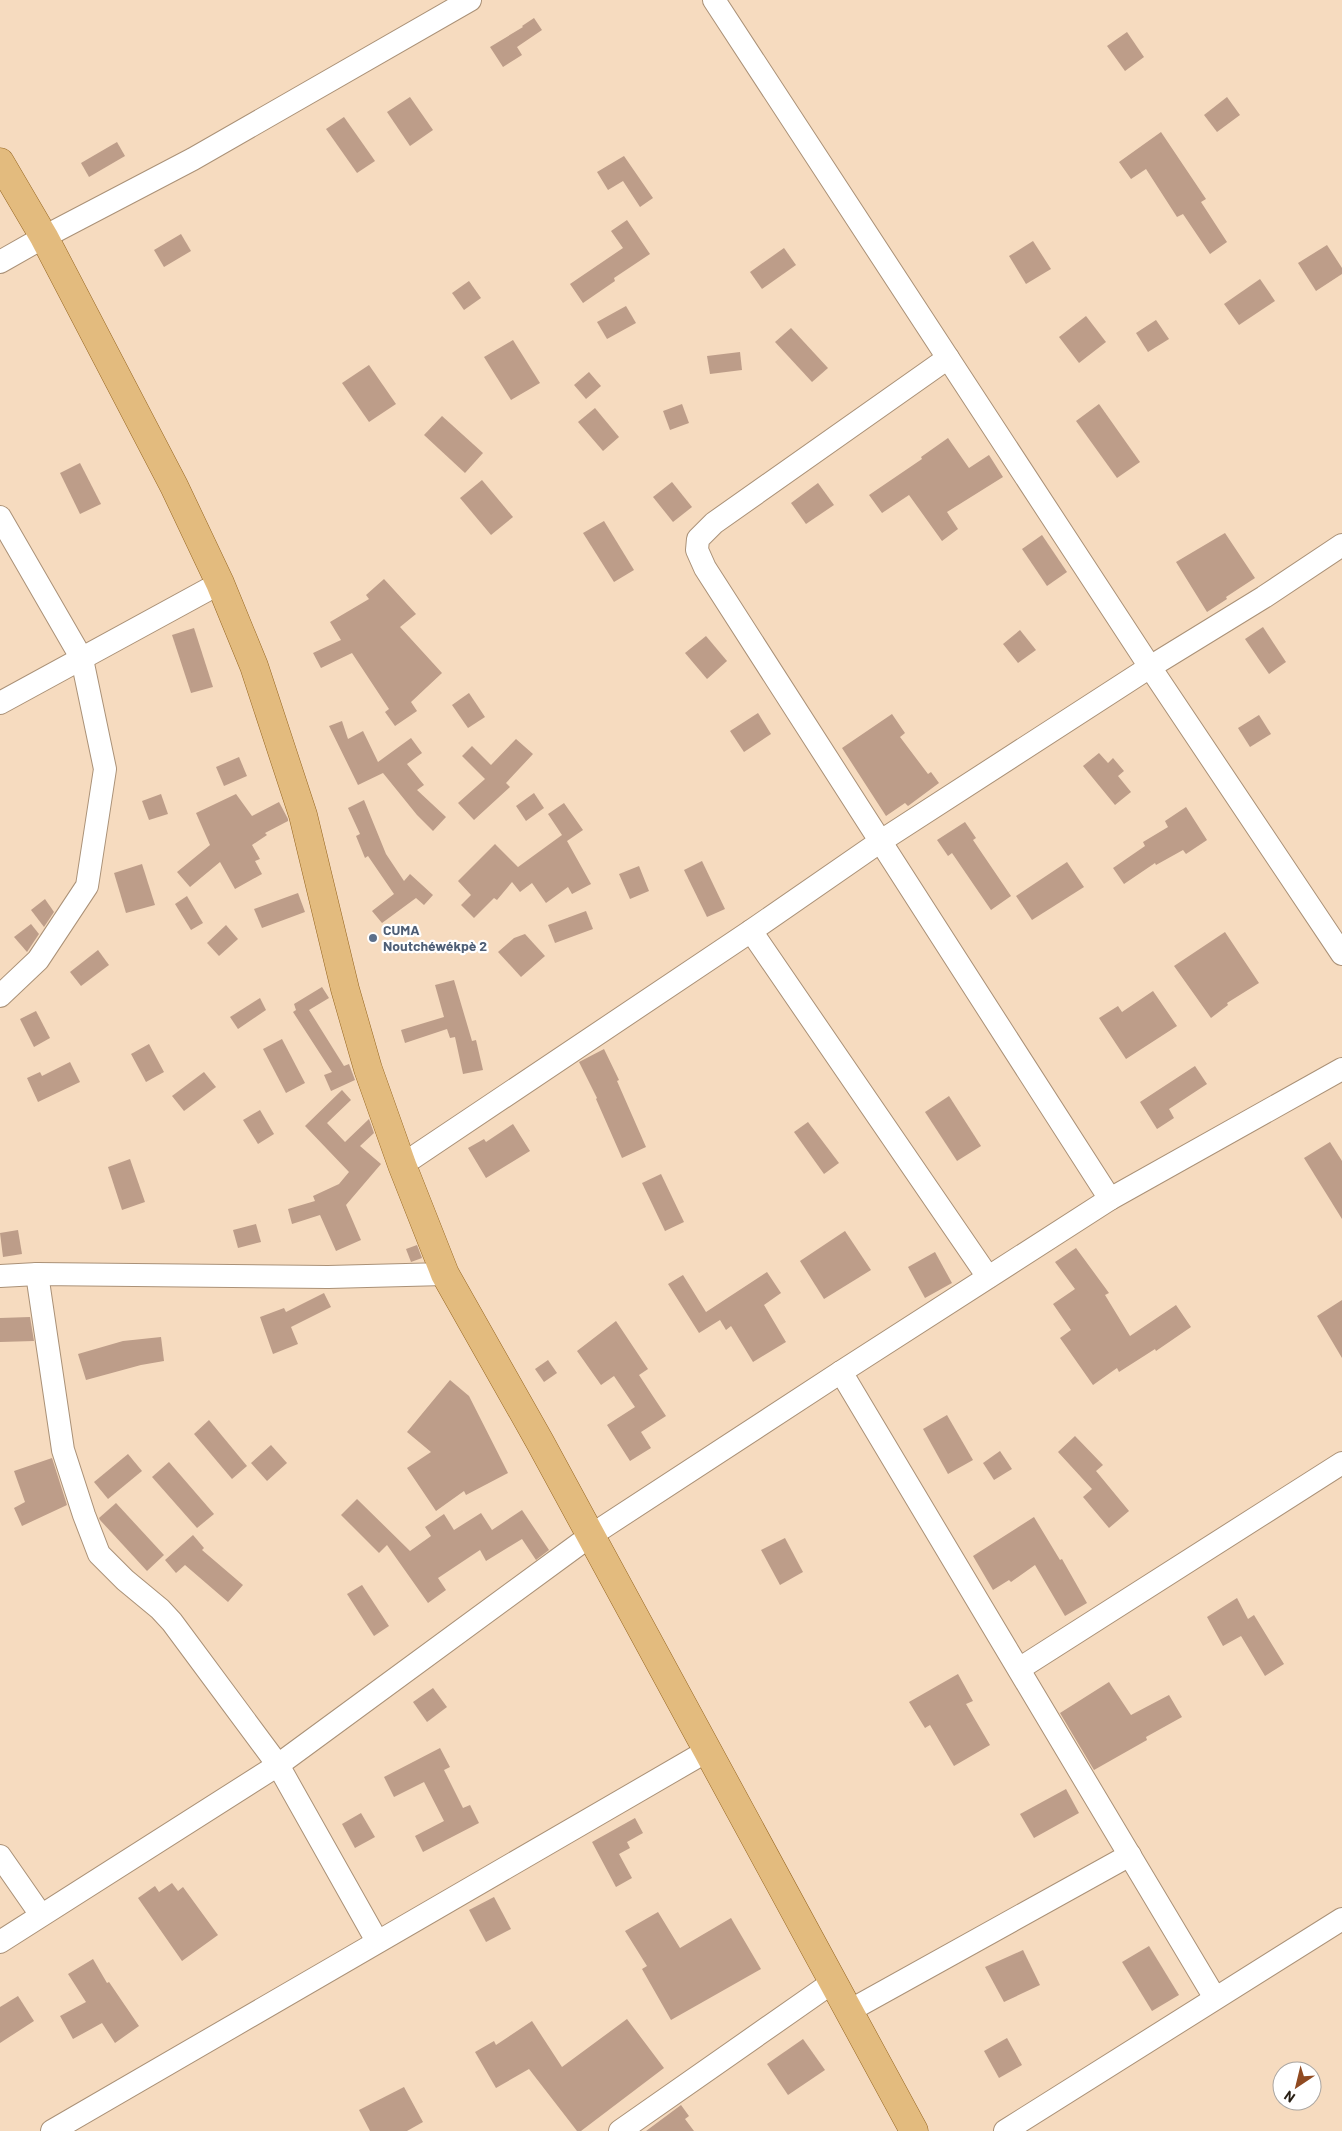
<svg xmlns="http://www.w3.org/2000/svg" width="1342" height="2131" font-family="Barlow,sans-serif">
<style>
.building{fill:#bd9d89}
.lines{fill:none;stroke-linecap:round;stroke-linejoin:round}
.minor-casing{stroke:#aa9177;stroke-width:24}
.major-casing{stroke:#966621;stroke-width:29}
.minor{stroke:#fff;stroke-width:22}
.major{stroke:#e3bb7e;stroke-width:28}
.service-dot{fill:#5c6f8a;stroke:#fff;stroke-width:2}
.labels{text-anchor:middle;stroke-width:4.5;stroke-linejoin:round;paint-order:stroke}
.service-label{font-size:14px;font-weight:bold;fill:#4e5e75;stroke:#fff;text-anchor:start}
</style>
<rect width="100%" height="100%" fill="#f6dbbf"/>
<g class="building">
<path d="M534,18L542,30L517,47L522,55L503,67L490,47L523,27L522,26Z"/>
<path d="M1127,32L1144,57L1125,71L1107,46Z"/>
<path d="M410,97L433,130L410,146L387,112Z"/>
<path d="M1227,97L1240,115L1217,132L1204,115Z"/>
<path d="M344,117L375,161L357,173L326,129Z"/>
<path d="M1161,132L1206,199L1201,202L1227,242L1210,254L1183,214L1177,217L1146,169L1131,179L1119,162Z"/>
<path d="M117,142L125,156L89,177L81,163Z"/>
<path d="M624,156L653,198L640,207L623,181L608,190L597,172Z"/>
<path d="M627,220L650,254L614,278L615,281L583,303L570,284L623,248L611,231Z"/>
<path d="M181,234L191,251L164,267L154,250Z"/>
<path d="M1033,241L1051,269L1026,284L1009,256Z"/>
<path d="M1327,245L1342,268V274L1316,291L1298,263Z"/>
<path d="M784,248L796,265L762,289L750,272Z"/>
<path d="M1260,279L1275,301L1239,325L1224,304Z"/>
<path d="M469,281L481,298L464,310L452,293Z"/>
<path d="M626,306L636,323L607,339L597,322Z"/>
<path d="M1086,316L1106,342L1079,363L1059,337Z"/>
<path d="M1156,320L1169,339L1148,352L1136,333Z"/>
<path d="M791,328L828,368L812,382L775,342Z"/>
<path d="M513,340L540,383L511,400L484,357Z"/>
<path d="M740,352L742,370L710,374L707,356Z"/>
<path d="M369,365L396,404L369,422L342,383Z"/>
<path d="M589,372L601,386L586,399L574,385Z"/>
<path d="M682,404L689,423L670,430L663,411Z"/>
<path d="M1099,404L1140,462L1117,478L1076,421Z"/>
<path d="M595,408L619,437L603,451L578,422Z"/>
<path d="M442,416L483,453L465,473L424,435Z"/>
<path d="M948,438L969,468L989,455L1003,477L947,512L958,529L942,541L909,495L882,513L869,495L922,459L921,457Z"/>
<path d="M80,463L101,504L80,514L60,473Z"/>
<path d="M482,480L513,517L491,535L460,498Z"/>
<path d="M672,482L692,507L673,522L653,497Z"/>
<path d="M818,483L834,505L806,524L791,503Z"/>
<path d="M604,521L634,570L614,582L583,533Z"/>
<path d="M1225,533L1255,578L1226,597L1227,599L1207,612L1176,562Z"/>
<path d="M1042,535L1067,572L1047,586L1022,549Z"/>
<path d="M384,579L416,614L400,627L442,673L411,702L417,711L395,726L385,712L389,709L352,653L321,668L313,653L341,640L330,622L369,599L366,595Z"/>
<path d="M1263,627L1286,662L1269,674L1245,639Z"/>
<path d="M194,628L213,687L191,693L172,635Z"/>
<path d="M1020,630L1036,650L1018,663L1003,644Z"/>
<path d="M706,636L727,661L707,679L685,653Z"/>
<path d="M469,693L485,717L468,728L452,705Z"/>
<path d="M758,713L771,734L744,752L730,731Z"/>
<path d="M892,714L905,733L900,737L928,774L931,772L939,783L908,806L905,803L886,816L842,748Z"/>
<path d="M1259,715L1271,734L1250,747L1238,728Z"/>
<path d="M342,721L348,739L363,731L378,762L411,738L422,753L407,764L424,785L417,790L446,817L433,831L417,815L383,773L358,785L329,726Z"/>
<path d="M516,739L533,754L506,783L510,787L474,820L458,803L485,779L462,756L472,746L491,765Z"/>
<path d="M1099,753L1108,763L1113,758L1124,771L1118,776L1131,792L1115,805L1083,766Z"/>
<path d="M239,757L247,776L224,786L216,767Z"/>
<path d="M534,793L544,808L526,821L516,806Z"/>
<path d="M161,794L168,814L149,820L142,801Z"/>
<path d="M236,794L252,816L279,802L288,819V821L265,833L267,835L252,845L260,859L255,861L262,874L235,889L220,862L190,887L177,872L210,845L196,813Z"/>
<path d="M364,800L386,854L404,881L410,874L433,895L424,905L416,898L382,923L372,911L394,894L368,856L365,858L356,836L360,834L348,808Z"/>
<path d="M564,803L583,830L567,841L591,884L572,894L568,887L546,903L532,883L520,892L512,882L497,900L494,898L474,918L461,905L471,895L458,881L495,844L518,867L562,835L548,814Z"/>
<path d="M1186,807L1207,840L1186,854L1183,850L1156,865L1155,863L1124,884L1113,868L1145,846L1143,842L1168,827L1165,821Z"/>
<path d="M965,822L976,838L973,840L1011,896L991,910L952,853L948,856L937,840Z"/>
<path d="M702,861L725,909L707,917L684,870Z"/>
<path d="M1067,862L1084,887L1032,920L1016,896Z"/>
<path d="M142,864L155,905L126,913L114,873Z"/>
<path d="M639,866L649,891L630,899L619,874Z"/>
<path d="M298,893L305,912L262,928L254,909Z"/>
<path d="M187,896L203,923L191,930L175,904Z"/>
<path d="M45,899L54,912L44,927L31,910Z"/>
<path d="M586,911L593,929L555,943L548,925Z"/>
<path d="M31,924L39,934L27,952L14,937Z"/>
<path d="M226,925L238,939L219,956L207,943Z"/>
<path d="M1225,932L1259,983L1227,1003L1228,1005L1211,1018L1174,966Z"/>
<path d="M525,934L545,956L521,977L498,952L514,938Z"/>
<path d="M98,950L109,965L81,986L70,972Z"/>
<path d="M454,980L472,1041L476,1040L483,1070L463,1074L455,1037L450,1038L447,1029L405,1043L401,1030L444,1017L435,985Z"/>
<path d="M322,987L329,998L309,1010L344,1066L349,1064L355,1080L331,1091L324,1075L332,1072L293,1012L296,1010L294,1004Z"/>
<path d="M1153,991L1177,1026L1126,1059L1099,1018L1118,1006L1122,1012Z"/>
<path d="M260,998L266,1010L238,1029L230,1017Z"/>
<path d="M36,1011L50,1038L34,1047L20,1019Z"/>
<path d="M282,1039L305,1083L286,1093L263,1049Z"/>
<path d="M149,1044L164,1072L146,1082L131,1054Z"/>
<path d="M604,1049L619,1080L617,1081L646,1147L622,1158L596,1099L597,1098L579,1062Z"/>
<path d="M70,1062L80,1082L38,1102L27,1078L40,1072L42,1076Z"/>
<path d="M1195,1066L1207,1084L1169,1109L1174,1118L1157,1129L1140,1102Z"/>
<path d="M204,1072L216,1087L184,1111L172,1096Z"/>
<path d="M342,1090L351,1100L327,1123L345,1142L369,1119L374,1133L360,1146L381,1164L346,1205L361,1240L336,1251L320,1215L292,1224L288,1209L315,1201L313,1196L339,1184L349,1172L305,1126Z"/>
<path d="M949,1096L981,1146L957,1161L925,1112Z"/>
<path d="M260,1110L274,1134L258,1144L243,1120Z"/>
<path d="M808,1122L839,1163L824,1174L794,1132Z"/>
<path d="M513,1124L530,1151L486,1178L468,1148L484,1139L486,1142Z"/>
<path d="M1330,1142L1342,1161V1219L1304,1158Z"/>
<path d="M130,1159L145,1202L122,1210L108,1167Z"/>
<path d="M661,1174L684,1222L665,1231L642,1183Z"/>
<path d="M256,1224L261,1242L238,1248L233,1230Z"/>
<path d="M18,1230L22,1254L3,1257L0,1233Z"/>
<path d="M845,1231L871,1270L824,1299L800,1261Z"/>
<path d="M417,1245L422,1258L411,1262L406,1249Z"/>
<path d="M1076,1248L1109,1293L1105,1295L1130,1336L1176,1305L1191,1327L1156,1351L1155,1349L1119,1372L1117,1368L1093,1385L1060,1338L1071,1330L1053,1304L1075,1289L1055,1262Z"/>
<path d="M935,1252L952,1283L925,1298L908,1267Z"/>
<path d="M767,1272L781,1293L764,1305L786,1342L753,1362L731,1326L726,1330L720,1320L699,1333L668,1284L683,1275L706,1312Z"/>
<path d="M324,1293L331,1307L291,1327L298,1344L273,1354L260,1317L284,1308L286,1312Z"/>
<path d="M1342,1300V1358L1317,1316Z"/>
<path d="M30,1317L34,1341L0,1342V1318Z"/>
<path d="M616,1321L648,1369L639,1375L666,1416L641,1432L651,1448L630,1461L607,1425L635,1407L614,1376L601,1385L577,1351Z"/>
<path d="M161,1337L164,1361L141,1365L86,1380L78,1354L123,1341Z"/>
<path d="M548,1360L557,1373L544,1382L535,1369Z"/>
<path d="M450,1380L469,1396L508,1473L466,1495L464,1491L436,1511L407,1468L431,1452L407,1432Z"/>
<path d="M947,1415L973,1460L948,1474L923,1429Z"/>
<path d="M209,1420L247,1466L232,1479L194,1434Z"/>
<path d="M1075,1436L1103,1465L1096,1471L1129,1511L1109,1528L1083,1497L1092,1489L1058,1452Z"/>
<path d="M271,1445L287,1463L267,1481L251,1463Z"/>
<path d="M1000,1451L1012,1469L994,1480L983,1463Z"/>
<path d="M128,1454L142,1471L108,1499L94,1482Z"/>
<path d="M52,1458L67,1505L22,1526L14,1508L25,1502L14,1471Z"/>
<path d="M169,1462L214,1514L197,1528L152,1477Z"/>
<path d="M357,1499L410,1551L431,1536L425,1527L444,1514L454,1530L481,1513L492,1530L522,1510L549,1550L536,1560L522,1539L486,1561L480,1550L438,1578L446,1590L428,1603L387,1545L379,1553L341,1515Z"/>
<path d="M116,1503L164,1555L147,1571L100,1520L99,1518Z"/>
<path d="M1034,1517L1060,1560L1062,1559L1087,1603L1065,1616L1035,1565L1011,1582L1009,1580L993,1590L973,1556Z"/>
<path d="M193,1535L204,1548L202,1550L243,1585L228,1602L185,1565L176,1573L165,1560Z"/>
<path d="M785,1538L803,1572L780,1585L761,1550Z"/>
<path d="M362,1585L389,1626L374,1636L347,1594Z"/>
<path d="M1237,1598L1248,1619L1254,1615L1284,1664L1265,1676L1241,1636L1223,1646L1207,1617Z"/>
<path d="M958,1674L973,1701L966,1704L990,1745L954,1766L930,1725L925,1728L909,1702Z"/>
<path d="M1109,1682L1131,1715L1169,1695L1182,1717L1146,1737L1147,1740L1094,1770L1060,1713Z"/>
<path d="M433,1688L447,1707L427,1722L413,1702Z"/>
<path d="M440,1748L450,1767L444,1770L463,1808L470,1805L479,1823L423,1852L415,1836L444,1821L424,1782L394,1797L384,1777Z"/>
<path d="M1066,1789L1079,1813L1034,1838L1020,1814Z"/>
<path d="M361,1813L375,1837L355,1848L342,1824Z"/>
<path d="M635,1818L643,1833L627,1842L630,1848L619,1854L632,1878L616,1887L592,1842Z"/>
<path d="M172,1883L178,1891L183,1887L218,1935L182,1961L138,1898L155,1886L159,1892Z"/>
<path d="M494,1897L511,1929L486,1942L469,1910Z"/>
<path d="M658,1912L680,1948L731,1918L761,1969L671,2020L642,1969L647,1966L625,1931Z"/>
<path d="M1149,1946L1179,1995L1152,2011L1122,1962Z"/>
<path d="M1023,1950L1040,1985L1004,2002L985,1967Z"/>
<path d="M93,1959L107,1983L109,1982L139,2026L115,2043L102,2023L73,2039L60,2016L86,2002L68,1974Z"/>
<path d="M18,1996L34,2021L0,2043V2007Z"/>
<path d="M627,2019L664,2068L581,2131H577L529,2069L496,2088L475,2052L494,2041L496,2045L532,2021L562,2067Z"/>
<path d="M1007,2038L1022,2065L999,2078L984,2051Z"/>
<path d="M803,2039L825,2070L788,2095L767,2064Z"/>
<path d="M404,2087L423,2122L407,2131H370L359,2110Z"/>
<path d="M681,2105L689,2116L685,2119L694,2131H646Z"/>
</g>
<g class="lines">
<g class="minor-casing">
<g id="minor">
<path d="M714,0L1150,667L1342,954"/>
<path d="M0,262L44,237L193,159L470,0"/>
<path d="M948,358L714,523L698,539L697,550L705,568L1110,1199"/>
<path d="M0,517L82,659L105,769L87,886L38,960L0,996"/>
<path d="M0,703L220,583"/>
<path d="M751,931L988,1277"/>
<path d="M402,1165L751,931L881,841L1150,667L1264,597L1342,545"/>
<path d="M37,1274L63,1450L84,1515L99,1554L125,1580L160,1609L172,1622L278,1765L377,1941"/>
<path d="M0,1276L37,1274L328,1277L445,1274"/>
<path d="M841,1372L1215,1998"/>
<path d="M1019,1669L1342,1463"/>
<path d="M0,1856L41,1915"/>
<path d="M0,1942L278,1765L590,1536L841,1372L1110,1199L1342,1069"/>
<path d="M849,2011L1130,1855"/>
<path d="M52,2131L707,1751"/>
<path d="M620,2131L833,1982"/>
<path d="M1005,2131L1342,1919"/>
</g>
</g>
<g class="major-casing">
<path id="major" d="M0,162L44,237L174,486L220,583L254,666L303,815L345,989L368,1069L402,1165L445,1274L540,1442L914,2131"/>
</g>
<use href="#minor" class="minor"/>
<use href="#major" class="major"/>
</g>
<circle class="service-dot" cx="373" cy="938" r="5"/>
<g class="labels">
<g class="service-label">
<text x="383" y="935">CUMA<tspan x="383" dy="16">Noutchéwékpè 2</tspan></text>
</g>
</g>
<g transform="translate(1297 2086) rotate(215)"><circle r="24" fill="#ffffff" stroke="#a9a5a1"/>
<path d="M0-4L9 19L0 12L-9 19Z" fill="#904a21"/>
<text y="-8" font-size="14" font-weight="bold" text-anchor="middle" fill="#271e13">N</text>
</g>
</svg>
